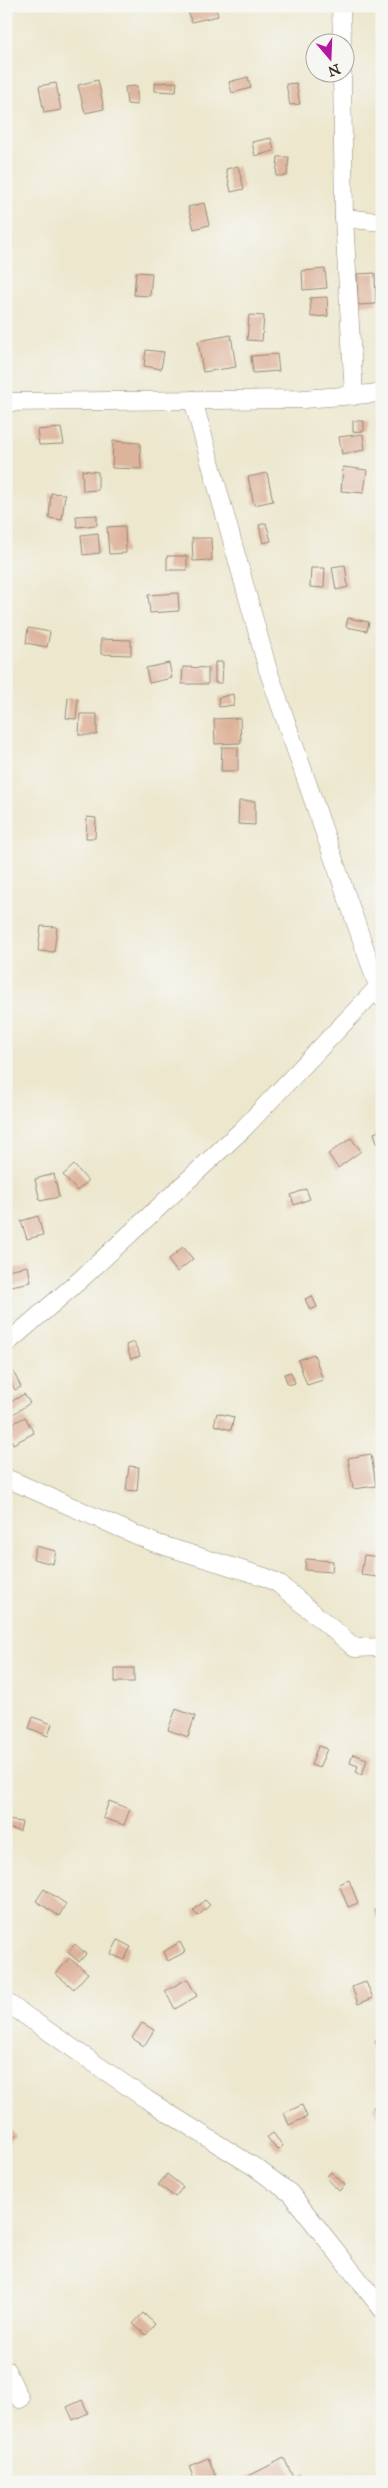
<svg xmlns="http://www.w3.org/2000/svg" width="388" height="2488" font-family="'IM FELL Great Primer',serif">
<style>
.building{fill:#deb39b}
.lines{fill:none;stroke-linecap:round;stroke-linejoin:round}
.street-casing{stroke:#948876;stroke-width:19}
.street{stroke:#fff;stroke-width:18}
</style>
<rect width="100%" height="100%" fill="#f6f6f2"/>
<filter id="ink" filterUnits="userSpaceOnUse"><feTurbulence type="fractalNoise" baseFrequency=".02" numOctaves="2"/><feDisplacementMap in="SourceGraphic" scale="10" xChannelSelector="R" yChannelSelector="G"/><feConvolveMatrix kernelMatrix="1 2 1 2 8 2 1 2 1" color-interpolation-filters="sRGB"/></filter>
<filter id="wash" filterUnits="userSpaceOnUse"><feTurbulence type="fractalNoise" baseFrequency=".0096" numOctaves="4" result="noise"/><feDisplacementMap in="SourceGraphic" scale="20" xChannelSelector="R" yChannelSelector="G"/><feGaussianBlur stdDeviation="1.12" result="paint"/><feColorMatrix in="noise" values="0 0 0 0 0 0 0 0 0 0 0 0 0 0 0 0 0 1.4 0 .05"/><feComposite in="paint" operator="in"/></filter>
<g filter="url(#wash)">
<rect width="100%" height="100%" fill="#ece7cd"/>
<g id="blocks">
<g class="building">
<path d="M215,6L218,16L191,22L187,7Z"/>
<path d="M248,77L251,88L232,93L229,82Z"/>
<path d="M98,80L104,109L85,113L78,85Z"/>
<path d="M177,82L176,92L155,91V83Z"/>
<path d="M56,83L61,110L44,113L39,86Z"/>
<path d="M296,83L300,104L290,105L286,84Z"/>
<path d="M137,86V105L127,104L125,87Z"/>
<path d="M271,138L274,151L255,156L252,142Z"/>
<path d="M278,157H289L287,176H276Z"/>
<path d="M238,166L244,189L231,192L226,169Z"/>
<path d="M204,203L209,225L194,229L188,207Z"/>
<rect x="6" y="231" width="6" height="19"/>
<path d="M325,269L327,288L303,290L302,271Z"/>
<path d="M136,272L152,273L150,296L134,295Z"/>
<path d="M375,273L376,304L358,305L357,274Z"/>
<path d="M327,297L328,316L311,317L310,298Z"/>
<path d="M249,315L264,316L262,341L247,340Z"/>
<path d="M231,335L236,367L203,372L198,341Z"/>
<path d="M146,350L164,352L161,369L144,366Z"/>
<path d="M277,354L279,371L253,373L251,356Z"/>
<path d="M353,421H364V431L353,432Z"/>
<path d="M61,428L64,444L39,445L37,430Z"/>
<path d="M363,434L365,450L342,454L339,437Z"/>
<path d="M113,441L140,443L141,469L112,468Z"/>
<path d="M343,467L367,470L364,493L341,491Z"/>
<path d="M82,470L98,472V490L83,491Z"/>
<path d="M267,473L273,501L254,505L248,477Z"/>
<path d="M51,493L65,494L62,520L49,518Z"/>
<path d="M97,515V525L77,527L76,516Z"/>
<path d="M266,523L271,541L263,543L259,525Z"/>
<path d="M125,526L126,553L109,554L107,527Z"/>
<path d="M98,533L100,553L83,555L81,535Z"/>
<path d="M192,538H211L212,560L193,561Z"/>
<rect x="167" y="556" width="20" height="14"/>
<path d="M345,565L348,587L336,590L332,567Z"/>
<path d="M311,568H325L324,588L310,587Z"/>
<path d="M178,593L179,611L150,613L148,595Z"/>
<path d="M348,618L369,622L367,631L346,627Z"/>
<path d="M28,628L50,632L47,647L26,643Z"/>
<path d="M101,639L131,640V655L101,654Z"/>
<path d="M215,662H223L222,683H215Z"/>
<path d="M169,663L172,678L149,683L146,668Z"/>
<path d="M183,667L208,668V684H182Z"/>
<path d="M233,694L234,705L219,707L218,698Z"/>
<path d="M68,698L78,699L76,719L66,718Z"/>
<path d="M80,714H97V735H79Z"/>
<path d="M240,718L241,743L215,744L214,719Z"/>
<path d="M222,747H238V771H221Z"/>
<path d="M239,801H255V825L238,824Z"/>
<path d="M87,817L96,818L95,838H86Z"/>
<path d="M41,926L57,927L54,952L38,951Z"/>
<path d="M382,1130V1147L379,1148L374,1133Z"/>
<path d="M351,1138L361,1151L338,1168L328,1154Z"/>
<path d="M74,1165L88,1181L77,1191L63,1175Z"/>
<path d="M54,1174L59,1197L40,1201L35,1179Z"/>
<path d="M306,1189L310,1199L294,1205L291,1195Z"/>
<path d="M38,1216L43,1235L27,1239L21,1221Z"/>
<path d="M183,1247L193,1259L177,1272L168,1260Z"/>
<path d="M28,1266L31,1282L6,1287V1270Z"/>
<path d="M312,1296L317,1307L310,1310L305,1299Z"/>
<path d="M134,1342L140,1356L131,1359L126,1345Z"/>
<path d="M314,1354L323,1380L307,1385L298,1360Z"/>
<path d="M11,1367L21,1387L15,1390L6,1373V1369Z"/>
<path d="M291,1372L295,1383L288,1385L284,1374Z"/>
<path d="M24,1394L30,1403L9,1417L6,1413V1405Z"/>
<path d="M217,1413L234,1417L231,1430L214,1425Z"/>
<path d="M25,1417L34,1433L13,1444L6,1427Z"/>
<path d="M371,1454L376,1486L353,1489L348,1458Z"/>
<path d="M129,1466L139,1467L137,1491L126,1490Z"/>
<path d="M36,1546L56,1551L53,1564L33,1559Z"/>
<path d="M364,1555L380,1557L378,1577L361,1575Z"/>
<path d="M306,1559L333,1561L332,1572L305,1570Z"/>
<rect x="115" y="1668" width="19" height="14"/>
<path d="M176,1709L195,1716L188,1737L168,1730Z"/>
<path d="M33,1717L52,1724L48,1736L29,1728Z"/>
<path d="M318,1746L327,1749L319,1768L311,1765Z"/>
<path d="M353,1754L367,1759L362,1775L356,1772L358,1766L350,1763Z"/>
<path d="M109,1801L130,1809L124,1825L103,1818Z"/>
<path d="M6,1820L22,1822L20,1831L6,1828Z"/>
<path d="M349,1880L358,1903L348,1907L339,1884Z"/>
<path d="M44,1889L66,1904L59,1916L36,1901Z"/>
<path d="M205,1900L210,1905L198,1916L193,1911Z"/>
<path d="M382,1906V1928L374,1910Z"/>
<path d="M118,1940L131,1947L124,1960L111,1954Z"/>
<path d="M180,1942L185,1952L168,1961L163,1952Z"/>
<path d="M75,1944L86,1954L79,1962L68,1952Z"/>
<path d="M69,1958L88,1973L74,1989L56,1974Z"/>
<path d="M187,1979L197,1996L175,2009L165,1991Z"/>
<path d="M366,1982L373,1998L358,2004L352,1987Z"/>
<path d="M142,2023L154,2030L144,2046L132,2038Z"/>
<path d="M382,2039V2060H381L375,2041Z"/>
<path d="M382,2102V2122L373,2107Z"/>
<path d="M302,2105L307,2117L289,2125L284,2113Z"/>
<path d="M6,2124L16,2136L6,2144Z"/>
<path d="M273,2133L283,2146L277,2150L267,2137Z"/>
<path d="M331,2172L345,2185L339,2191L326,2177Z"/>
<path d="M167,2174L183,2187L175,2197L158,2185Z"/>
<path d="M143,2313L155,2324L146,2335L133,2324Z"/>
<path d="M82,2400L88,2413L73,2420L67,2407Z"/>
<path d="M208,2458L218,2482H195L189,2466Z"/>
<path d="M284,2458L293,2477L300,2474L304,2482H237Z"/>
</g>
</g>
</g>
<g filter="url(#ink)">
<use href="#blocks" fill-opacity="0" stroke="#948876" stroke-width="1"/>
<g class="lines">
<g class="street-casing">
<g id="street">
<path d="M341,6L342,42"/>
<path d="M342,72L344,218L354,396"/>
<path d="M344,218L382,222"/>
<path d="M193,400L268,670L382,998"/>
<path d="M6,402L303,399L382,393"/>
<path d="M6,1344L80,1280L243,1129L382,983"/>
<path d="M6,1478L155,1543L265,1577L279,1584L355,1648L382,1647"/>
<path d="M6,2002L146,2099L256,2168L290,2193L382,2309"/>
<path d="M6,2370L20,2399"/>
</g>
</g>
<use href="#street" class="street"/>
</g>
</g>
<rect width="388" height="2488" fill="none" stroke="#f6f6f2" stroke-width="25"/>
<g transform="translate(330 58) rotate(161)"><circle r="24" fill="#f6f6f2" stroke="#aba49d"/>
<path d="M0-4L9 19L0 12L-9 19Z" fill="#b5179e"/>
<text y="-8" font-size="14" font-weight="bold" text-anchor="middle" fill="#3b2a1e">N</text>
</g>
</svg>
